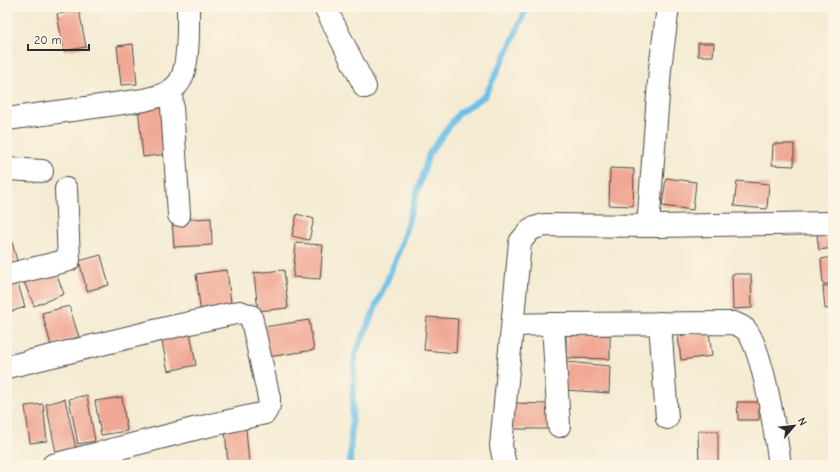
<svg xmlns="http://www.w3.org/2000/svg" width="840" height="472" font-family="'Comic Neue',sans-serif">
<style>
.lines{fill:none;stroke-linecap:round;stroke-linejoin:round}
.stream{stroke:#6bc0e8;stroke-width:6}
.building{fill:#f0a794}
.minor-casing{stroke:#494844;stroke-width:24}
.minor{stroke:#fff;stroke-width:22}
</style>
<rect width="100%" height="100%" fill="#fcf5e5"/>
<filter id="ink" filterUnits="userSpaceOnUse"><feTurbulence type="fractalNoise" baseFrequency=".025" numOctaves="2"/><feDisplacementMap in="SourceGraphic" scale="8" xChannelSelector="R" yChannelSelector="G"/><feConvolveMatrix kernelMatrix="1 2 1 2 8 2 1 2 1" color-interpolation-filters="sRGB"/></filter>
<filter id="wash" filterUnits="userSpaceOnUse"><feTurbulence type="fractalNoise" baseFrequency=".012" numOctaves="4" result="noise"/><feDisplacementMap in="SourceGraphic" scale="16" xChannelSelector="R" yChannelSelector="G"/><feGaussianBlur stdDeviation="0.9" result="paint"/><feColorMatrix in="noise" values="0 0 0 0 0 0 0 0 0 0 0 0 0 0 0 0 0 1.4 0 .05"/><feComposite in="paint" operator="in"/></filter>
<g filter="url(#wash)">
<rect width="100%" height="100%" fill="#f4ebd2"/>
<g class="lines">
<path class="stream" d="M351,465L350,460L355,355L397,257L429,154L459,113L485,96L510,46L527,7"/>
</g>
<g id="blocks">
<g class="building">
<path d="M79,10L86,47L64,51L57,14Z"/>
<path d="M698,43H714L713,56H698Z"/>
<path d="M133,44L137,84L121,85L117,46Z"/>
<path d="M162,105L167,154L143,157L138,107Z"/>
<path d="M773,144H794V166L772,165Z"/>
<path d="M610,168L634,169L633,206L609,205Z"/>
<path d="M666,178L696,182L693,210L662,206Z"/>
<path d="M737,181L769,184L767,209L734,206Z"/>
<path d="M297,214L314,219L309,240L292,236Z"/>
<path d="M211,218L212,245L174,247L172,220Z"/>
<path d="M833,226V248L819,250L816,228Z"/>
<path d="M9,230L17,261L7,263V231Z"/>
<path d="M296,243L323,245L320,279L293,277Z"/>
<path d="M101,255L109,285L87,291L79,261Z"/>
<path d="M833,257V283L823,284L821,259Z"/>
<path d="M53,266L64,294L34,306L22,277Z"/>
<path d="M227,270L232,311L201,315L196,274Z"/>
<path d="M284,270L288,308L258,311L254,273Z"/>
<path d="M732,274H751L752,308L733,309Z"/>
<path d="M16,277L25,307L7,313V280Z"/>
<path d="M833,285V308L825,309L823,286Z"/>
<path d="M69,306L79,337L51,345L42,313Z"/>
<path d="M427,317L458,319L456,353L424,350Z"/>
<path d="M309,320L314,350L268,357L264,327Z"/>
<path d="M190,332L196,365L168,371L161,337Z"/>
<path d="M709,332L712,356L681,360L678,336Z"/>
<path d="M566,334L610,335V359L566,358Z"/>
<path d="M567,362L610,366L609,393L565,390Z"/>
<path d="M87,395L95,441L78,444L69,399Z"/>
<path d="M122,397L127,431L101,435L95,401Z"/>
<path d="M65,399L77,453L57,457L46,404Z"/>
<path d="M737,402H759V420H738Z"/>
<path d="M514,403L548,404V429H510Z"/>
<path d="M43,404L47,441L30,443L25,406Z"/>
<path d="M246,428L249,465H228L225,430Z"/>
<path d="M698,431H718V465H699Z"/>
</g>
</g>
</g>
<g filter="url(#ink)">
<use href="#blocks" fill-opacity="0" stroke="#494844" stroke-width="1"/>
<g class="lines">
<g class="minor-casing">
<g id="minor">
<path d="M325,7L365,87"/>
<path d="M171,91L179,215"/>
<path d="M7,119L144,100C156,97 168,95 177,85C190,72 188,26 188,7"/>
<path d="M7,169L42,171"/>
<path d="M648,226L660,69L668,7"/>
<path d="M7,275L69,260L66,189"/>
<path d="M660,323L667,418"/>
<path d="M553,324L559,426"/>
<path d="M513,325L553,324L734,323C737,325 742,326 745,329C763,347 776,437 780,465"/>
<path d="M7,367L167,328L240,312L251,316L269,398V405L265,413L198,428L53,465"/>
<path d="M505,465L501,446L520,242L531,229L544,225L658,226L833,223"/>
</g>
</g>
<use href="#minor" class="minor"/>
</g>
</g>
<rect width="840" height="472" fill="none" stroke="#fcf5e5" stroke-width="24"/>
<g transform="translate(794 426) rotate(62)" stroke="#fcf5e5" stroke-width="3" paint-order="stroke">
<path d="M0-3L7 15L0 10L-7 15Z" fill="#2b2b2b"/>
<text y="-6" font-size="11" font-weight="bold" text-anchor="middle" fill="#2b2b2b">N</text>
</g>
<path d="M28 44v6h61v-6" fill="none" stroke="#2b2b2b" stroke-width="2"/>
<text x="34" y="44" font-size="12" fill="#2b2b2b" stroke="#fcf5e5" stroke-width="3" paint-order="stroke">20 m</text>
</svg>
